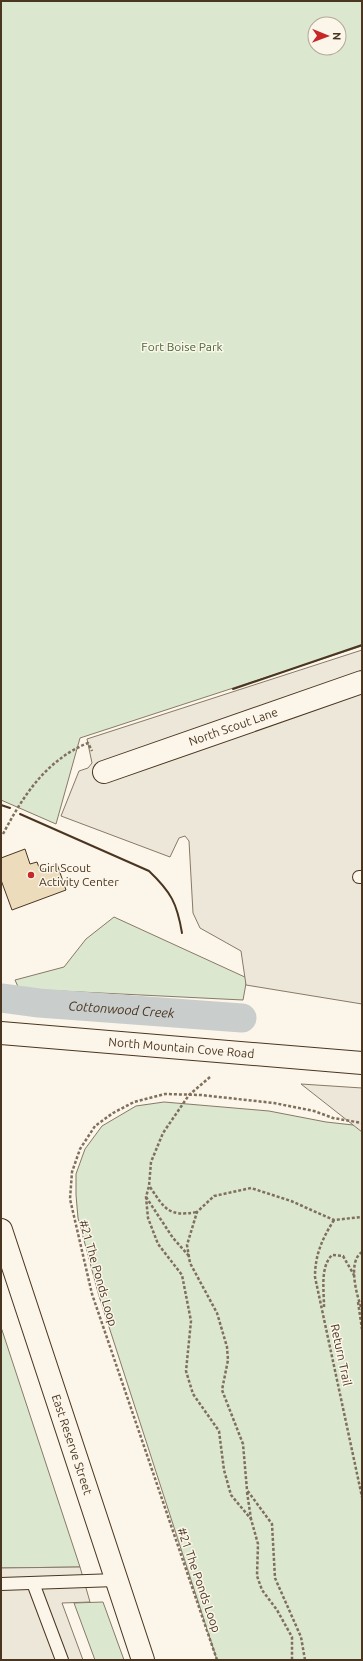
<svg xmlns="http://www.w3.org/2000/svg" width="363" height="1661" font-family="Ubuntu,sans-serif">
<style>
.green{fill:#dce7d0;stroke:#887966;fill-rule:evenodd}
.parking{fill:#ede7d9;stroke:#887966}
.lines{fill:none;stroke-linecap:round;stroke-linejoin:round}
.canal{stroke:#c9cecd;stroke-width:29}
.building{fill:#ecdcbc;stroke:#4a3520}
.service-casing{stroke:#4a3520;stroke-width:14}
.minor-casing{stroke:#4a3520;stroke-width:24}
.tertiary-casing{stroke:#4a3520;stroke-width:24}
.path{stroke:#7f6f5c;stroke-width:2.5;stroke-dasharray:3 2;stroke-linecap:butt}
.service{stroke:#fbf6e9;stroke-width:12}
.minor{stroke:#fbf6e9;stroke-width:22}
.tertiary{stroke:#fbf6e9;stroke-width:22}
.wall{stroke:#4a3520;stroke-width:2}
.poi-dot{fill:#c62828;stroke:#fbf6e9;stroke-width:1.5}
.labels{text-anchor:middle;stroke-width:3;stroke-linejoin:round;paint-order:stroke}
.park-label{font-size:12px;fill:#436837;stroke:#fbf6e9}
.street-label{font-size:12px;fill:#4a3520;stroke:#fbf6e9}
.poi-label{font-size:12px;fill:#4a3520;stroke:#fbf6e9;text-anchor:start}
.water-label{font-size:13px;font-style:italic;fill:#4a3520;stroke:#fbf6e9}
</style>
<rect width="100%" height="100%" fill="#fbf6e9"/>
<g class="green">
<path d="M1,1H362V646L80,738L56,824L1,800ZM315,24H339V48H315Z"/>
<path d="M114,917L247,978L243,1000L19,989L15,980L64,967L86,939Z"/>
<path d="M164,1102L269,1111L326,1122L362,1126V1660H217L99,1296L78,1218L76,1195V1174L85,1149L102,1126L136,1106Z"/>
<path d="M1,1327L80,1567L1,1568Z"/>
<path d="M103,1602L124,1660H95L74,1603Z"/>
</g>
<g class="parking">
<path d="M362,650V1004L246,985L241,951L200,928L193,913L189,841L185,836L179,838L170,857L61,816L79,771L88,768L92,763L87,739Z"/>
<path d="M301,1084L362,1088V1132Z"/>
<path d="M80,1567L90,1602L62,1603L83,1660H1V1568Z"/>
</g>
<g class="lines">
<path class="canal" id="s1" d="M1,998L39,1003L242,1018"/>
</g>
<path class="building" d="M25,849L30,864L37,862L40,870L57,864L66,890L12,910L1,880V858Z"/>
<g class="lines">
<g class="service-casing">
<g id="service">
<path d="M359,877H362"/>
<path d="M33,1583L62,1660"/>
<path d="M1,1584L116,1580"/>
</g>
</g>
<g class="minor-casing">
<g id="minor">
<path id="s2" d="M104,772L362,682"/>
<path id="s3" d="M1,1033L362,1063"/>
</g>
</g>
<g class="tertiary-casing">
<g id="tertiary">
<path id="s4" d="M1,1230L143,1660"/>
</g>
</g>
<g class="path">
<path d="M3,834C23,796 46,760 88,743L92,751"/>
<path d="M210,1077L189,1095L163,1133L151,1162L149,1186L146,1197L148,1218L158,1244L182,1275L191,1321L186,1371L193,1394L219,1431L224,1470L231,1495L251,1519L258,1544L257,1576L262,1590L277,1610L292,1637V1660"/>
<path d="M150,1187C165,1209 168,1217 197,1212"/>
<path d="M146,1197L173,1238L189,1256"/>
<path d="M334,1220C322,1239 315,1255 315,1277L362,1497"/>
<path d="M362,1252C347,1262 357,1296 362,1310"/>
<path d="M358,1302L362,1329"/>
<path d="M324,1307C324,1290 320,1267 332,1255L343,1256L354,1275"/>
<path d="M247,1492L251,1519"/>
<path d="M217,1660L92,1294L70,1199L72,1172L80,1149L95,1126L113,1113L134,1102L165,1094L201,1095L274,1103L314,1111L333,1118L362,1123"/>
<path d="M305,1660L301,1637L275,1578L272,1524L247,1490L243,1444L222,1390L228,1360L227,1347L217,1313L190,1263L187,1245L197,1212L214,1196L251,1188L291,1201L334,1220L362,1217"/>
</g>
<use href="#service" class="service"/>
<use href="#minor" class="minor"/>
<use href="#tertiary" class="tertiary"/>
<g class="wall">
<path d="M233,689L362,645"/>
<path d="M1,805L10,808"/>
<path d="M20,814L149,871C171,892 177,903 182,933"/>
</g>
</g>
<circle class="poi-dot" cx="31" cy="875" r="4"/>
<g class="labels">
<g class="park-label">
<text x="182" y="351">Fort Boise Park</text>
</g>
<g class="street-label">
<text dy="4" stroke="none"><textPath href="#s2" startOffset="137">North Scout Lane</textPath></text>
<text dy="4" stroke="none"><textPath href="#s3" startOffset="181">North Mountain Cove Road</textPath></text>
<text transform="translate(98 1273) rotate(74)" y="4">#21 The Ponds Loop</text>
<text transform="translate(341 1355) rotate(78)" y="4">Return Trail</text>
<text dy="4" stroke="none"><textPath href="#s4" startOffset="226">East Reserve Street</textPath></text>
<text transform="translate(199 1580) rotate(71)" y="4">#21 The Ponds Loop</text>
</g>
<g class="poi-label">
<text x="39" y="872">Girl Scout<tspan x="39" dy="14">Activity Center</tspan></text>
</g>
<g class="water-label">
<text dy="5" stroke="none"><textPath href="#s1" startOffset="121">Cottonwood Creek</textPath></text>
</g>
</g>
<rect width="363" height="1661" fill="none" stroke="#4a3520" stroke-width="4"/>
<g transform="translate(327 36) rotate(91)"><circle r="19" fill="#fbf6e9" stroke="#b4a999"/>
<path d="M0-3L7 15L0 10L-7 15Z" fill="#c62828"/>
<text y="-6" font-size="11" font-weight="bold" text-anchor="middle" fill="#4a3520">N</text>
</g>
</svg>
